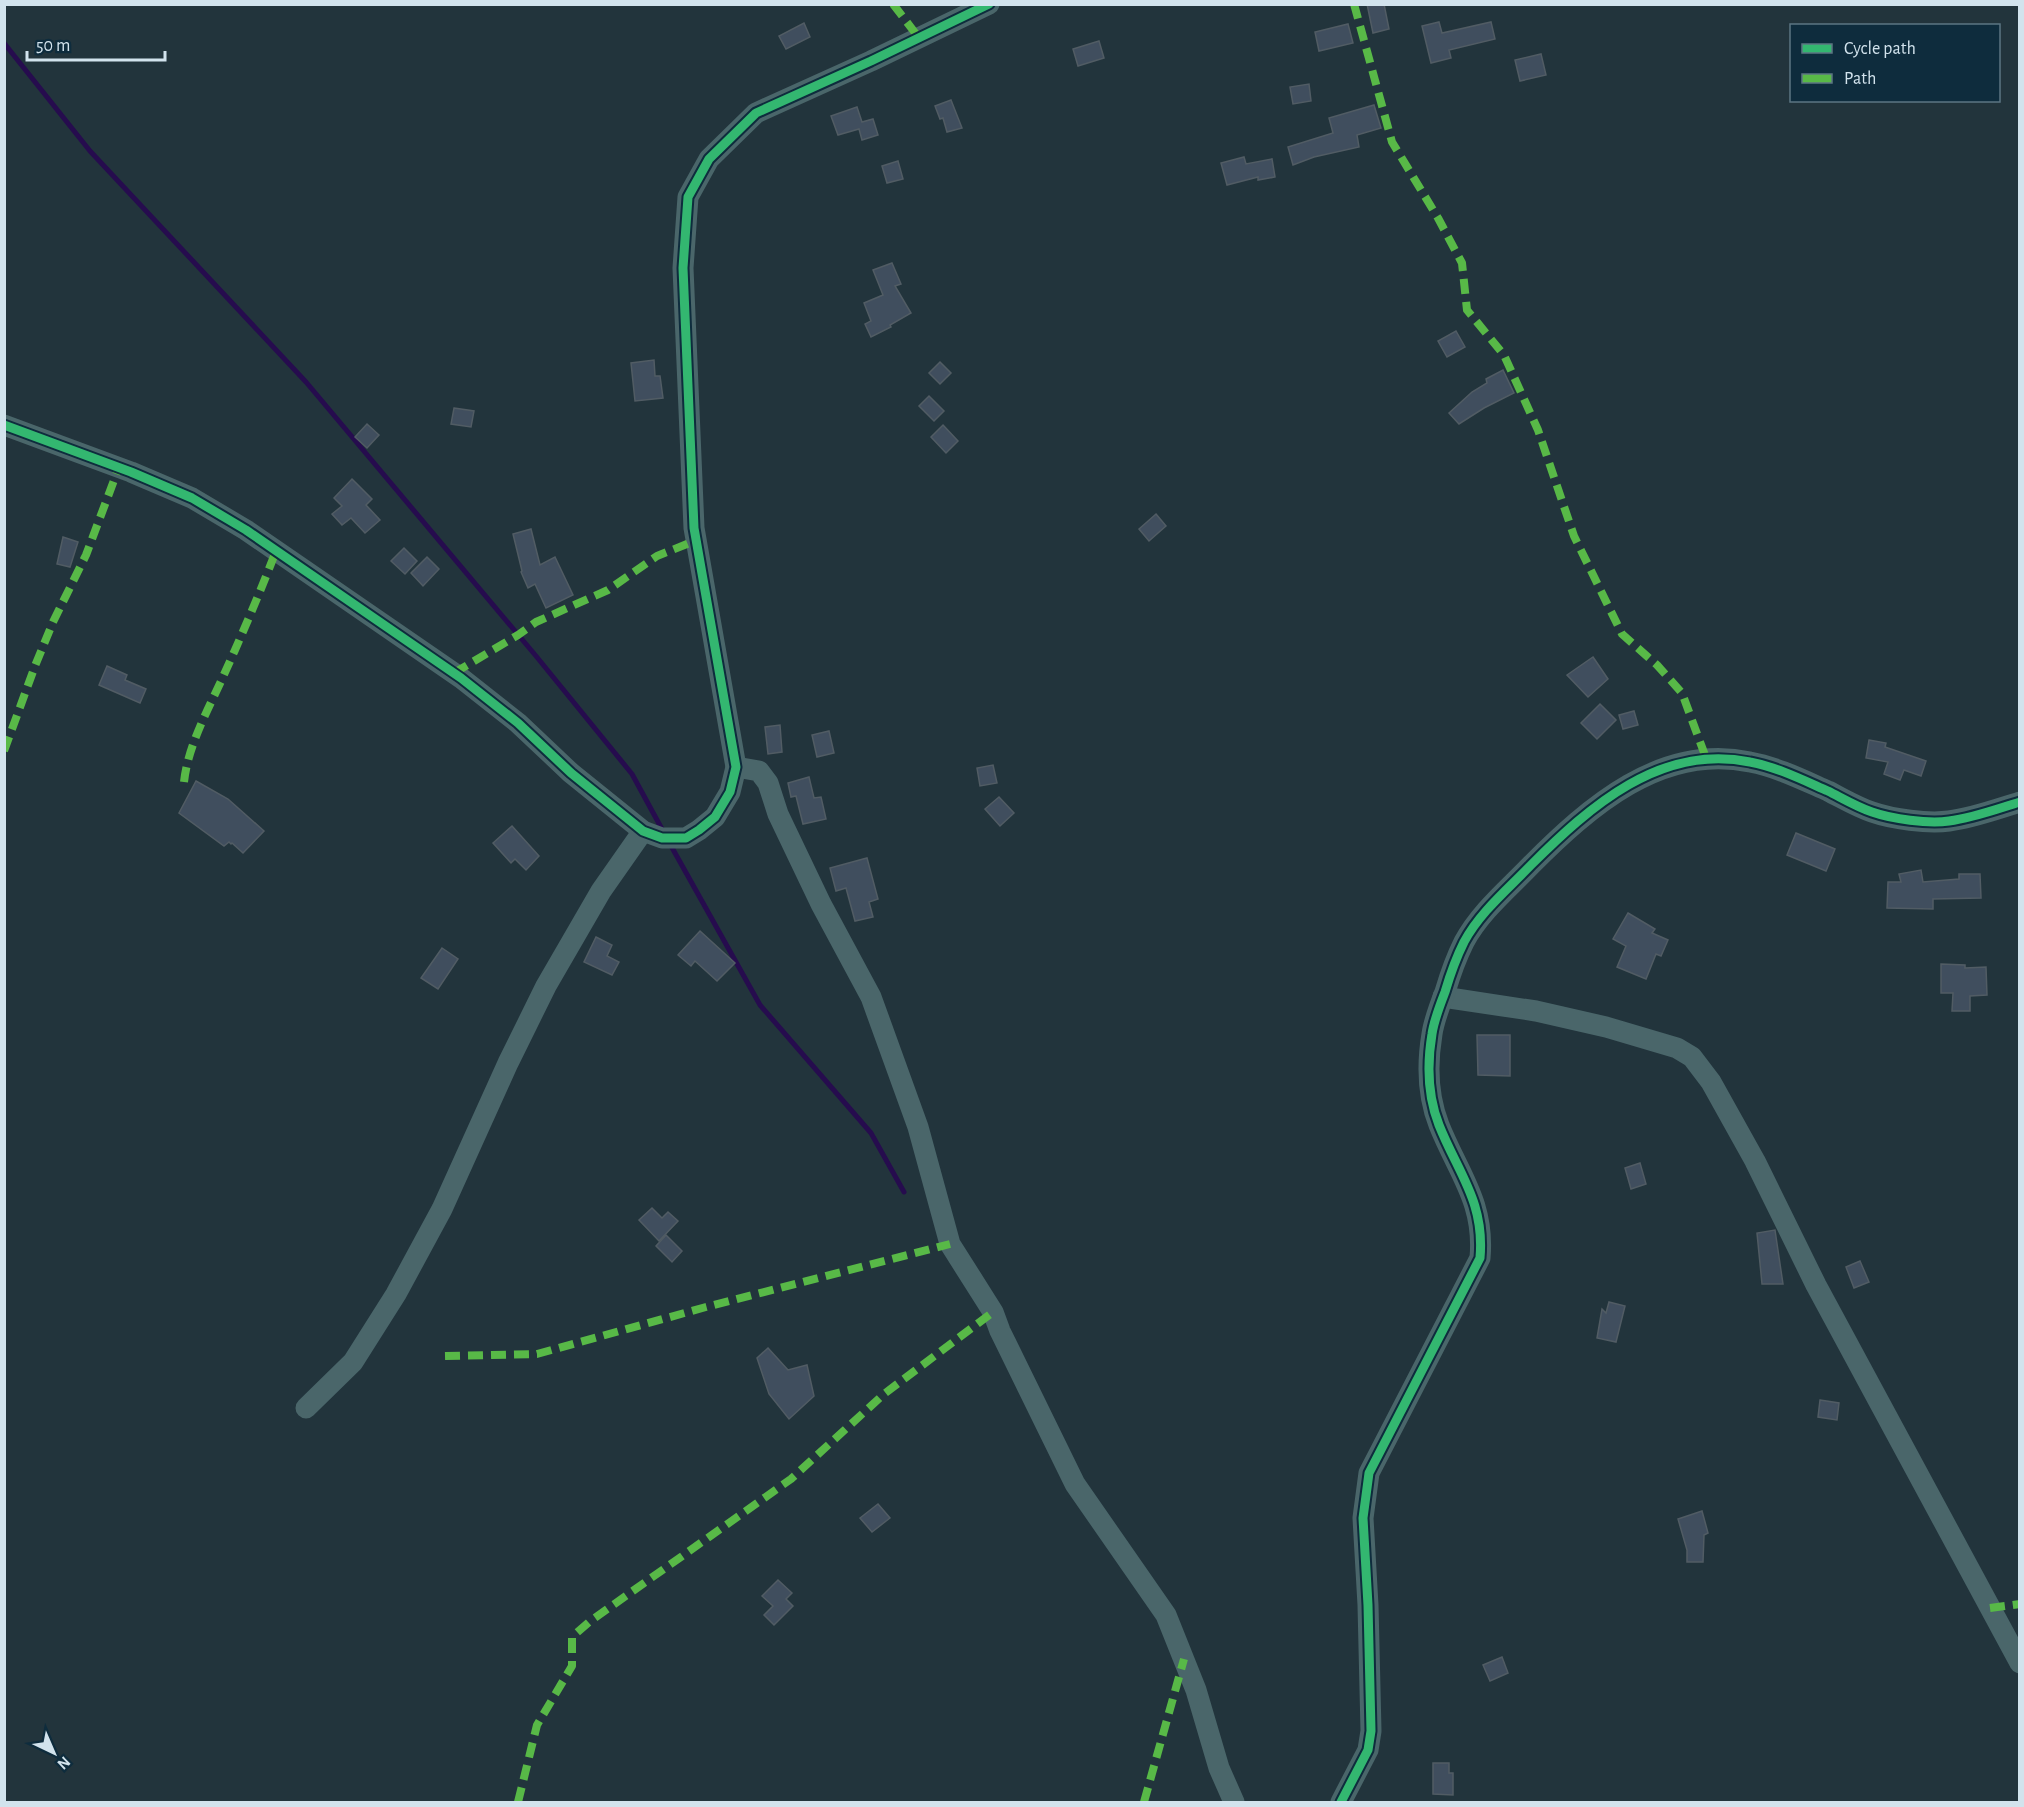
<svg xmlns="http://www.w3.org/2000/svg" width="2024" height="1807" font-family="'Alegreya Sans',sans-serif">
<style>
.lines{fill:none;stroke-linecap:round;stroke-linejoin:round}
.stream{stroke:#260c4e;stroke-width:5}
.building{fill:#404e5e;stroke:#515c64;stroke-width:1.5}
.street{stroke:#4a666a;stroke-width:21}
.quiet{stroke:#58b947;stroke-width:8;stroke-dasharray:15 8;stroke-linecap:butt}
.cycleway-casing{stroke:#0e2c3d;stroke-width:13}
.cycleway{stroke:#33b770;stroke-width:9}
</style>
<rect width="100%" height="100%" fill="#22343c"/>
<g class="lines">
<g class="stream">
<path d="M4,43L90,151L306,382L536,656L632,774L663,831"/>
<path d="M670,844L760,1005L871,1133L904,1192"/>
</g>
</g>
<g class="building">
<path d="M1367,4H1384L1389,29L1373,33Z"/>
<path d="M1439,22L1442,33L1491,22L1495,39L1449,50L1451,58L1431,63L1422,26Z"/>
<path d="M804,23L810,37L786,49L779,36Z"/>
<path d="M1348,24L1353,43L1319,51L1315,32Z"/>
<path d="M1099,41L1104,58L1078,66L1073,49Z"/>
<path d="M1541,54L1546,75L1520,81L1515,60Z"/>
<path d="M1309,84L1311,101L1293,104L1290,87Z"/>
<path d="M951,100L962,128L947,132L943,118L940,119L935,106Z"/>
<path d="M1374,105L1381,128L1357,135L1359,147L1314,157L1293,165L1288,147L1333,133L1329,118Z"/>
<path d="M857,107L862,122L873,119L878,135L862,140L859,129L838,135L831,116Z"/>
<path d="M1244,157L1246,164L1272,159L1275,177L1258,180V177L1227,185L1221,163Z"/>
<path d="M898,161L903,179L887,183L882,166Z"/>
<path d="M892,263L901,284L895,286L911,313L890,325L891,327L871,337L865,324L871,321L864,303L883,295L873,270Z"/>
<path d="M1456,331L1465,347L1447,357L1438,341Z"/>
<path d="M654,360L655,376H660L663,398L635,401L631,363Z"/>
<path d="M940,362L951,373L940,384L929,373Z"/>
<path d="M1503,370L1514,393L1484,408L1459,424L1449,413L1472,392L1487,383L1486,379Z"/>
<path d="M929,396L944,411L934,421L919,406Z"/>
<path d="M454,408L474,411L471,427L451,424Z"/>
<path d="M367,424L379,435L367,448L355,437Z"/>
<path d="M943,425L958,441L946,453L931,437Z"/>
<path d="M352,479L372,499L366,505L380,520L365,533L351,518L342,525L332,514L342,506L334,498Z"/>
<path d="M1156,514L1166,526L1149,541L1139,529Z"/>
<path d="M531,529L540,565L555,557L573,595L546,608L535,584L528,588L521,572L522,571L513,534Z"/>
<path d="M63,537L78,542L70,567L57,564Z"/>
<path d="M404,548L417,561L405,574L391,561Z"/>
<path d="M427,557L439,569L423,586L411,573Z"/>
<path d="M1593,657L1608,679L1588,697L1567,675Z"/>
<path d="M107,666L127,675L125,680L146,689L140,703L99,685Z"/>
<path d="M1600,704L1616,720L1597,739L1581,723Z"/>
<path d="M1634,711L1638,725L1623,729L1619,715Z"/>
<path d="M780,725L782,752L768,754L765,727Z"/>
<path d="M829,731L834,753L817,757L812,735Z"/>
<path d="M1869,740L1886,743L1885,747L1926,761L1921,776L1904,770L1900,780L1884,774L1888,762L1866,758Z"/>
<path d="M993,765L997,783L980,786L977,768Z"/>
<path d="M809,777L814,798L821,797L826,819L803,824L796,796L791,797L788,783Z"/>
<path d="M196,781L228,799L264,831L243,853L232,843L231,844L229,842L224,846L179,813Z"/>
<path d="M999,797L1014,813L1000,826L985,809Z"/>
<path d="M512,826L539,856L526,870L515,859L511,863L493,843Z"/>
<path d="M1796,833L1835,849L1826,871L1787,855Z"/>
<path d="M867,858L878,899L869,902L873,917L855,921L846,888L836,891L830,868Z"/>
<path d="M1921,870L1923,882L1959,879V874H1980L1981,898L1933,899V909L1887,908L1888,882H1901L1899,874Z"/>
<path d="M1628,913L1655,929L1652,933L1668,940L1661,956L1656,954L1646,979L1617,967L1626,946L1613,939Z"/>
<path d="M700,931L735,963L717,981L695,961L691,966L678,955Z"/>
<path d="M596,937L612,945L607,956L619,962L612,975L584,962Z"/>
<path d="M442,948L458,959L438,989L421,978Z"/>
<path d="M1941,964L1965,965V968L1986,967L1987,995L1970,996V1011H1952L1953,993H1941Z"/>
<path d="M1477,1035H1510V1076L1478,1075Z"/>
<path d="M1640,1163L1646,1184L1631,1189L1625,1168Z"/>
<path d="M652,1208L662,1218L668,1212L678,1221L659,1241L639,1220Z"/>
<path d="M1775,1230L1783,1284H1762L1757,1233Z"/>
<path d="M666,1235L682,1251L672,1262L656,1246Z"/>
<path d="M1860,1261L1869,1282L1854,1288L1846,1267Z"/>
<path d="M1609,1302L1625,1306L1616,1342L1597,1338L1602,1309L1606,1313Z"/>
<path d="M768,1348L788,1370L807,1365L814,1396L789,1419L769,1394L757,1358Z"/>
<path d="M1820,1400L1839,1403L1837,1420L1818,1417Z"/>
<path d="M878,1504L890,1518L872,1532L860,1518Z"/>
<path d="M1702,1511L1708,1533L1704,1535L1703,1562H1687V1550L1678,1519Z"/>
<path d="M778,1580L792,1593L786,1599L793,1606L774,1625L764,1615L773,1606L762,1596Z"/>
<path d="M1502,1657L1508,1673L1490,1681L1483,1665Z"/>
<path d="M1433,1763H1449V1773H1453V1795L1433,1794Z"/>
</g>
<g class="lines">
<g class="street">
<path d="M4,425L131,472L192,498L246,530L461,678L518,723L571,773L643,831L662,838H686L699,830L715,817L730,792L736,767L694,528L683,268L688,197L709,159L756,113L871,61L989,4"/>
<path d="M736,767L759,771L768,783L778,814L821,904L871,997L918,1127L950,1244L993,1312L1000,1331L1075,1484L1166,1615L1196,1690L1219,1768L1234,1802"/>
<path d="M1443,997L1536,1011L1606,1027L1677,1048L1692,1057L1711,1082L1755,1161L1816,1285L2020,1663"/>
<path d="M306,1408L353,1362L396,1294L442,1209L508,1063L546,986L601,891L643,831"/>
<path d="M1341,1802L1368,1750L1371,1731L1368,1605L1363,1518L1369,1473L1480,1258C1485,1202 1458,1173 1439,1125C1428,1097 1427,1064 1432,1034C1434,1020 1440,1005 1445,992C1450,975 1456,958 1464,942C1480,912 1508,889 1531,865C1589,807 1661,743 1750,762C1777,767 1803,780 1828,791C1842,798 1857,807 1872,812C1892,819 1928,824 1949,821C1973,818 1997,809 2020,802"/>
</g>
<g class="quiet">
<path d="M893,4L919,38"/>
<path d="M1354,4L1392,142L1438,218L1462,263L1467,310L1504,355L1538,430L1574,536L1622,634L1657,665L1682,693L1706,758"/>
<path d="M454,673L518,635L536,622L608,590L657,556L697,540"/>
<path d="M4,751L35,666L53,622L86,555L119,467"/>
<path d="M184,782C188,746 207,712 222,679C241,637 259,595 276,551"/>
<path d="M445,1356L537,1354L706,1307L950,1244"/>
<path d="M1990,1608L2020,1604"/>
<path d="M518,1802L537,1725L572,1666V1637L589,1622L791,1479L884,1394L993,1312"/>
<path d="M1144,1802L1184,1659"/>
</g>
<g class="cycleway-casing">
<g id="cycleway">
<path d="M4,425L131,472L192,498L246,530L461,678L518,723L571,773L643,831L662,838H686L699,830L715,817L730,792L736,767L694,528L683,268L688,197L709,159L756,113L871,61L989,4"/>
<path d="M1341,1802L1368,1750L1371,1731L1368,1605L1363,1518L1369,1473L1480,1258C1485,1202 1458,1173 1439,1125C1428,1097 1427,1064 1432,1034C1434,1020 1440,1005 1445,992C1450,975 1456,958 1464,942C1480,912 1508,889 1531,865C1589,807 1661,743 1750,762C1777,767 1803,780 1828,791C1842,798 1857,807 1872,812C1892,819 1928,824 1949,821C1973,818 1997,809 2020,802"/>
</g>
</g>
<use href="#cycleway" class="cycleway"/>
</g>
<rect width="2024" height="1807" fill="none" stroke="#d2e3ed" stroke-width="12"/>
<rect x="1790" y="24" width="210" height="78" fill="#0e2c3d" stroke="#5c7583" stroke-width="1.5"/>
<rect x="1802" y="44" width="30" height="9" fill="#33b770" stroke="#5c7583" stroke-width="1.5"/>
<text x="1844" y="54" font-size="18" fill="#d2e3ed">Cycle path</text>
<rect x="1802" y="74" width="30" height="9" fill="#58b947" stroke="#5c7583" stroke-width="1.5"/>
<text x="1844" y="84" font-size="18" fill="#d2e3ed">Path</text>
<g transform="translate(54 1753) rotate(136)" stroke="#0e2c3d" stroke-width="4.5" paint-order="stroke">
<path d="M0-4.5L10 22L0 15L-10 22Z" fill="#d2e3ed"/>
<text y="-9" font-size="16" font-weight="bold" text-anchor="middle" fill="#d2e3ed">N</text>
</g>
<path d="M27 51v9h138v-9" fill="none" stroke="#d2e3ed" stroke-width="3"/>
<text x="36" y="51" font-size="18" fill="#d2e3ed" stroke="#0e2c3d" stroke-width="4.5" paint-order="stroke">50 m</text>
</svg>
